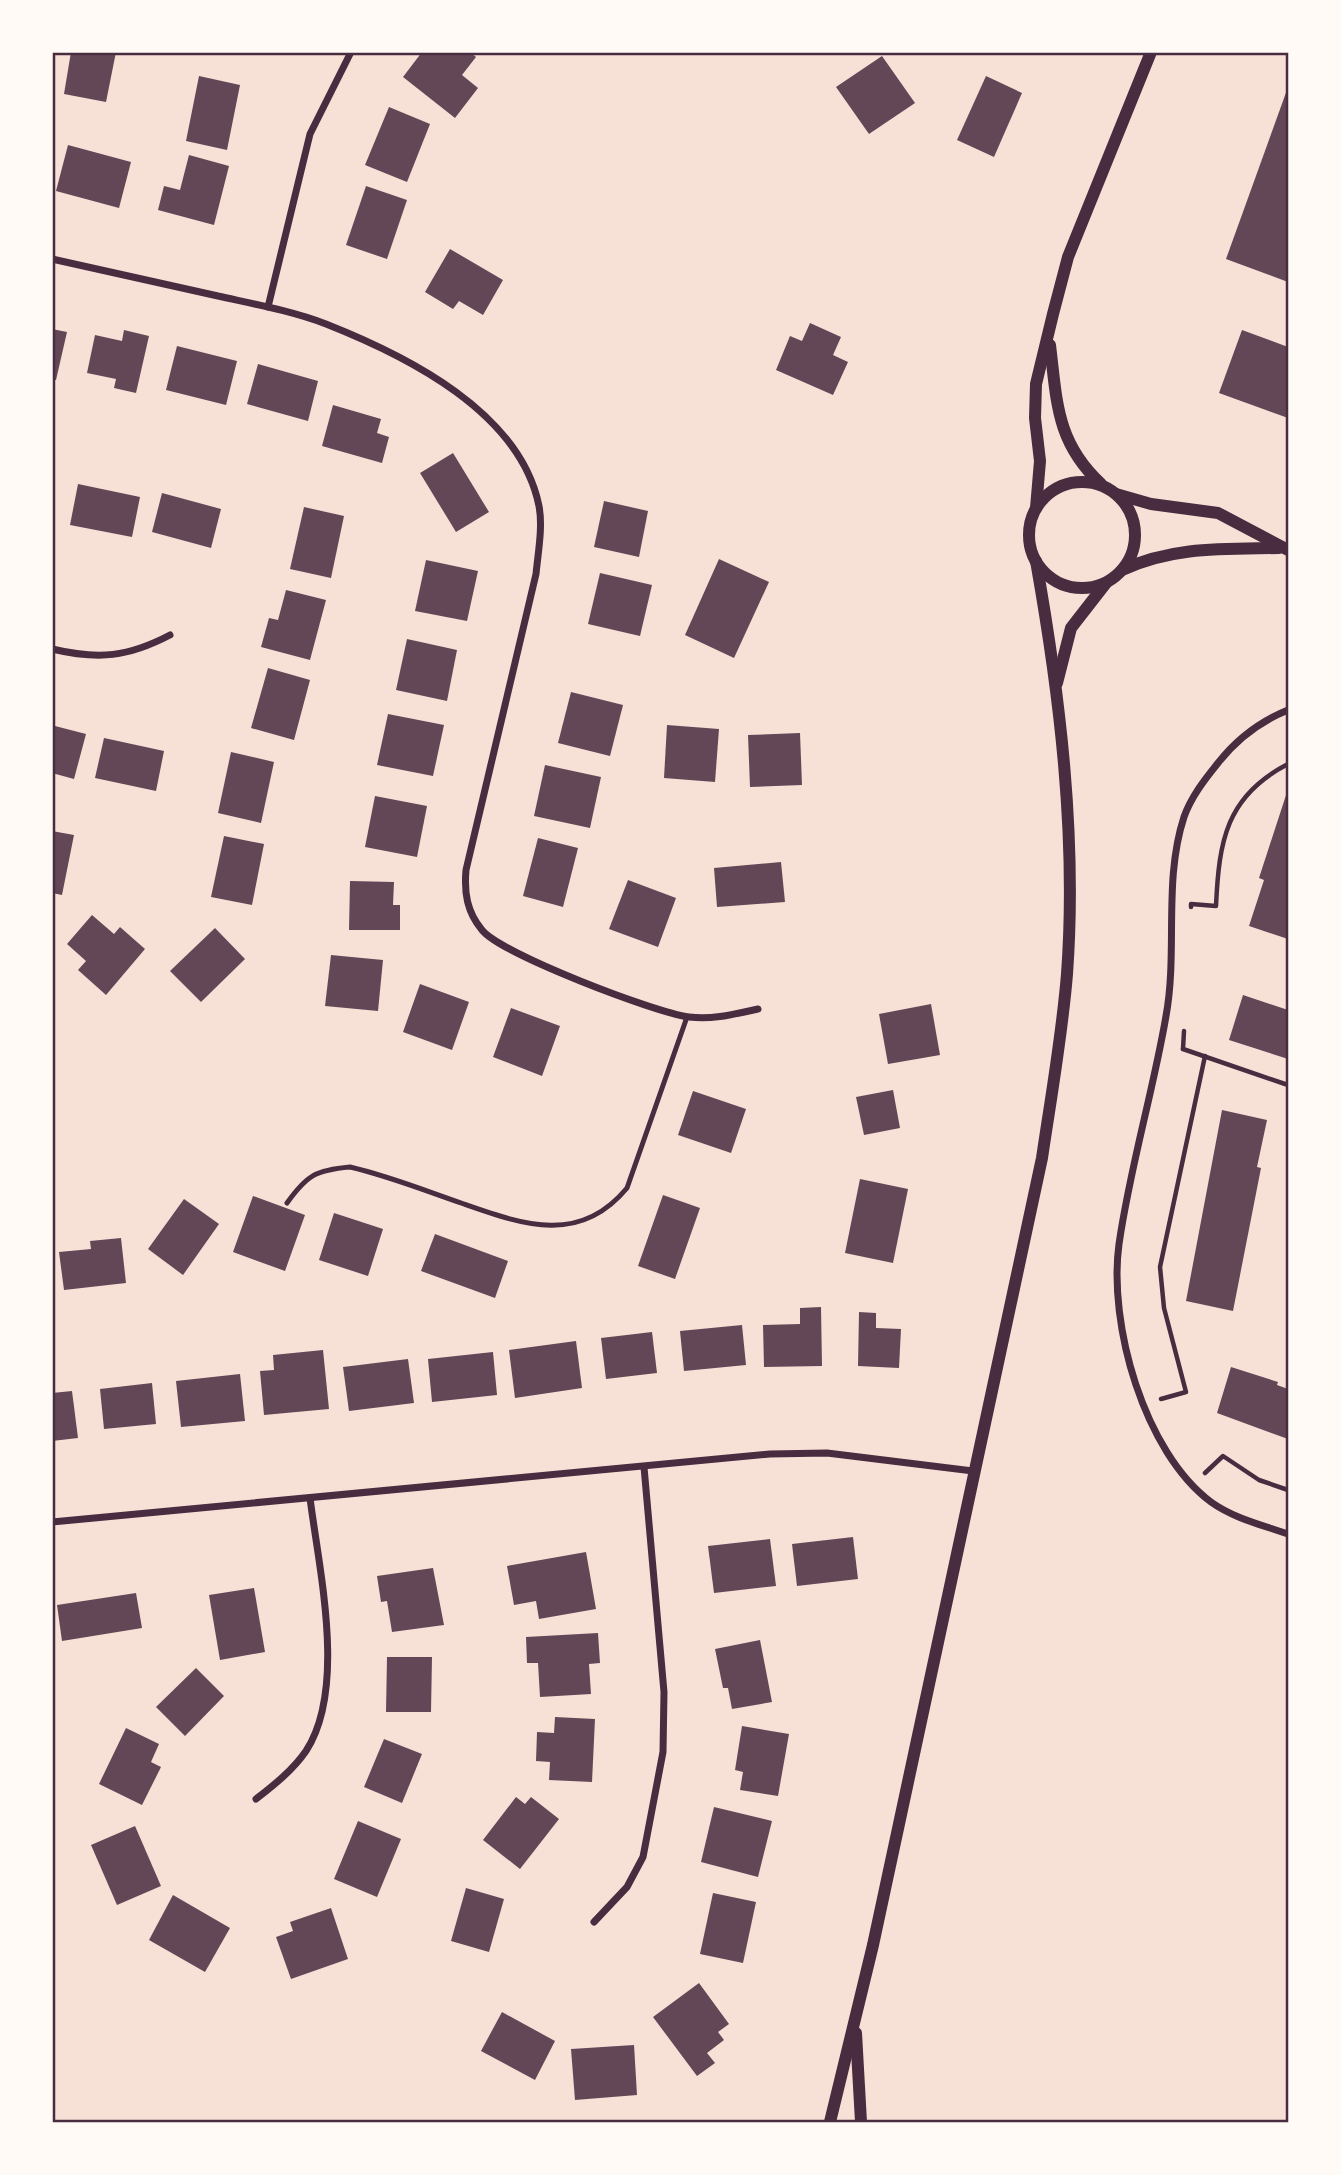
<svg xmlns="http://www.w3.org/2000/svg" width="1341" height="2175" font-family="'DM Sans',sans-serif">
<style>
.building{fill:#644757}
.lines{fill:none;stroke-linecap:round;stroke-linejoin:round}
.path{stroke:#4a2c40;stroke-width:4.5}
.service{stroke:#4a2c40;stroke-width:5}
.minor{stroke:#4a2c40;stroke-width:7}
.tertiary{stroke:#4a2c40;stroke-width:12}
.neatline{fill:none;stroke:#4a2c40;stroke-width:2.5}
</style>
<rect width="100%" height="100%" fill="#f7e1d7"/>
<g class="building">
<path d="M71,52H116L106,102L64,94Z"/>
<path d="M422,52H470L476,57L462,75L478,88L455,118L403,77Z"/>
<path d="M882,56L915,103L869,134L836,87Z"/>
<path d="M199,76L240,85L227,150L186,141Z"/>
<path d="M986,76L1022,93L994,157L957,140Z"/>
<path d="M1288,87V282L1226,259Z"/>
<path d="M389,107L430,124L407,182L365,165Z"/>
<path d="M68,145L131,162L119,208L56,191Z"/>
<path d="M189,155L229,166L214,225L158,210L164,186L180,190Z"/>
<path d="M366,186L407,200L387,259L346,245Z"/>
<path d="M450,249L503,280L483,315L459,301L453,309L425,292Z"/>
<path d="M810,323L841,337L833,355L848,362L833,395L776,370L790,336L802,341Z"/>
<path d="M52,329L67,332L56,380H52Z"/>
<path d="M124,330L149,336L136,393L114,388L116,379L87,373L95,335L122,341Z"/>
<path d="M1242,330L1288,347V418L1219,393Z"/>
<path d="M177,346L237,361L226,405L166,390Z"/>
<path d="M258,364L318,381L308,421L247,404Z"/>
<path d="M333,405L381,419L377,433L389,437L382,463L322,446Z"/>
<path d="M453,453L489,512L456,532L420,473Z"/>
<path d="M78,484L140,497L132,537L70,525Z"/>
<path d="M162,493L221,509L211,548L152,532Z"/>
<path d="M604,501L648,511L639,557L594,547Z"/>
<path d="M304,507L344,516L331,578L290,569Z"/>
<path d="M719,559L769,582L734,658L685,635Z"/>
<path d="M426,560L478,571L467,621L415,611Z"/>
<path d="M600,573L652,585L640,636L588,624Z"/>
<path d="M286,590L326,600L310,660L261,647L269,618L278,620Z"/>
<path d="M407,639L457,650L447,701L396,690Z"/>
<path d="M268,668L310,680L294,740L251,728Z"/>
<path d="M571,692L623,705L610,756L558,743Z"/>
<path d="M388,714L444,725L433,776L377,765Z"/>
<path d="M667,725L719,729L715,782L664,778Z"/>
<path d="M55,726L86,734L74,779L52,773Z"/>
<path d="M800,733L802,785L750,787L748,735Z"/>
<path d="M104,738L164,751L156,791L95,778Z"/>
<path d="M231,752L274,762L261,823L218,813Z"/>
<path d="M545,765L601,777L590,828L534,816Z"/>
<path d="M1288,789V939L1249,926L1264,880L1259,878Z"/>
<path d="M375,796L427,806L417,857L365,847Z"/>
<path d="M52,831L74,835L62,895L52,893Z"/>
<path d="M224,836L264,844L252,905L211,897Z"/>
<path d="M538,838L578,848L563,907L523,896Z"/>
<path d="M781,862L785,902L717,907L714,868Z"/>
<path d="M628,880L676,898L658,947L609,929Z"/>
<path d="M350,881L394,882L393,905H400V930H349Z"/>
<path d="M92,915L114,934L120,927L145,949L106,995L78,970L86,961L67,944Z"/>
<path d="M215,928L245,959L201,1002L170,971Z"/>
<path d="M331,955L383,960L378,1011L325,1006Z"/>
<path d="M420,984L469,1002L452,1050L403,1032Z"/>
<path d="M1243,995L1288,1010V1059L1229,1040Z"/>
<path d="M931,1004L940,1055L888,1064L879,1014Z"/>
<path d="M511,1008L560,1026L542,1076L493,1057Z"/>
<path d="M893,1090L900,1128L864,1135L856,1097Z"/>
<path d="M693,1091L746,1109L731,1153L678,1135Z"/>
<path d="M1222,1110L1267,1120L1257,1167L1261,1168L1233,1311L1186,1301Z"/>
<path d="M860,1179L908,1189L893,1263L845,1253Z"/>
<path d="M663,1195L700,1208L675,1279L638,1266Z"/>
<path d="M253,1196L305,1215L285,1271L233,1252Z"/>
<path d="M184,1199L219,1224L183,1275L148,1249Z"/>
<path d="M334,1213L383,1229L368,1276L319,1260Z"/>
<path d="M435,1234L508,1261L495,1298L421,1271Z"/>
<path d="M121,1238L126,1283L64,1290L59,1252L91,1249L90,1241Z"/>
<path d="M821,1307L822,1366L764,1367L763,1325L800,1324V1308Z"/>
<path d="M859,1312L876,1313V1328L901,1329L899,1368L858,1366Z"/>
<path d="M742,1325L746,1365L684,1371L680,1331Z"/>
<path d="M652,1332L657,1373L606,1379L601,1338Z"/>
<path d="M576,1341L582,1388L515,1398L509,1350Z"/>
<path d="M323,1350L329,1409L264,1415L260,1371L274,1370L273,1355Z"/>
<path d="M493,1352L497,1395L432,1402L428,1359Z"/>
<path d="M408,1359L414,1403L349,1411L343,1367Z"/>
<path d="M1231,1367L1278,1382L1277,1385L1288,1389V1439L1217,1413Z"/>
<path d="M240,1374L245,1421L181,1427L176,1381Z"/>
<path d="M152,1383L156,1424L104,1429L100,1389Z"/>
<path d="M72,1391L78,1438L52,1441V1393Z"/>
<path d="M853,1537L858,1579L797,1586L792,1544Z"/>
<path d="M770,1539L776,1586L714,1593L708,1546Z"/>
<path d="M586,1552L596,1609L539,1619L536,1601L514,1605L507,1566Z"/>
<path d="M433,1568L444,1625L392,1632L387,1601L381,1602L377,1576Z"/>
<path d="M254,1588L265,1652L220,1660L209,1595Z"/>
<path d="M136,1593L142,1628L62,1641L57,1605Z"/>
<path d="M598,1633L600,1663L589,1664L591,1694L540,1697L538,1663H527L526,1637Z"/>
<path d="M760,1640L772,1702L732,1709L728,1688H723L715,1649Z"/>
<path d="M387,1657H432L431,1712H386Z"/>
<path d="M196,1668L224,1696L185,1736L156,1707Z"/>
<path d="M555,1717L595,1719L592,1782L549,1780L550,1762L536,1761L537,1732L554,1733Z"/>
<path d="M742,1726L789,1734L778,1796L740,1790L743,1772L735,1770Z"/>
<path d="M126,1728L159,1744L151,1762L161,1767L142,1805L99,1784Z"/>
<path d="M384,1739L422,1754L402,1803L364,1787Z"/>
<path d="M516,1797L525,1804L531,1797L559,1819L520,1869L483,1840Z"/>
<path d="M714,1807L772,1821L758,1877L701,1862Z"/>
<path d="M358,1821L401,1839L377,1897L334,1879Z"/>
<path d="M135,1826L161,1886L117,1905L91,1845Z"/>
<path d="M466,1888L504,1899L489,1952L451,1941Z"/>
<path d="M713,1893L756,1902L743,1963L700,1954Z"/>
<path d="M173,1895L230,1928L205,1972L149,1940Z"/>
<path d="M331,1908L348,1959L291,1979L276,1937L293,1931L290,1922Z"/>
<path d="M699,1983L729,2024L718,2032L724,2040L707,2053L715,2063L697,2076L653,2017Z"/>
<path d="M502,2012L555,2041L535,2080L481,2051Z"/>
<path d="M634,2045L637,2095L575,2100L571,2049Z"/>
</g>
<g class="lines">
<g class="path">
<path d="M1191,907V904L1216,906C1219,841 1226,796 1288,764"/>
<path d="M1183,1049L1184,1031"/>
<path d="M1183,1049L1288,1085"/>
<path d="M1161,1399L1186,1392L1164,1308L1160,1267L1205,1056"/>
<path d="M1205,1473L1223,1456L1259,1480L1288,1490"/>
</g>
<path class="service" d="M287,1203C307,1175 316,1170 350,1167C389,1176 426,1191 464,1204C524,1225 580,1245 627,1188L687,1017"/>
<g class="minor">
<path d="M52,259C108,272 163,284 218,296C254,304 292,311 326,324C407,356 520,412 539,506C543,527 538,553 536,574L466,870C464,893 467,912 482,930C501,954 656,1013 689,1017C713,1020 735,1014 758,1009"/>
<path d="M268,307L310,134L351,52"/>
<path d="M52,649C99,660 128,657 170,635"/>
<path d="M1288,710C1261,721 1236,740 1218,763C1205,779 1191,797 1184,817C1163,881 1178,951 1166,1016C1153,1092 1130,1167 1119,1244C1108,1324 1144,1452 1211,1502C1233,1518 1262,1525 1288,1534"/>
<path d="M52,1522L770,1454L827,1453L973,1471"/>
<path d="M256,1799C274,1785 293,1770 306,1751C347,1688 319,1570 310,1498"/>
<path d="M594,1922L627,1887L643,1857L663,1752L664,1692L644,1467"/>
</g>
<g class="tertiary">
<path d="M1050,345C1057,402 1056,442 1101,484"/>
<circle cx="1082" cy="535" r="53"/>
<path d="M1116,494L1151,504L1218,513L1288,550"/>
<path d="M1036,508L1040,461L1035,418L1036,384L1053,314L1068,257L1151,52"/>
<path d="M1122,570C1173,546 1225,549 1279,548"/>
<path d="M1057,683L1071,628L1106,583"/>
<path d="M856,2033L861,2122"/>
<path d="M830,2122L873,1945L1042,1158C1051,1097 1062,1036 1067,974C1077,837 1060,696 1036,561"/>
</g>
</g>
<rect width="1341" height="2175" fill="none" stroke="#fffaf5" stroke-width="108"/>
<rect x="54" y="54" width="1233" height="2067" class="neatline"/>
</svg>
